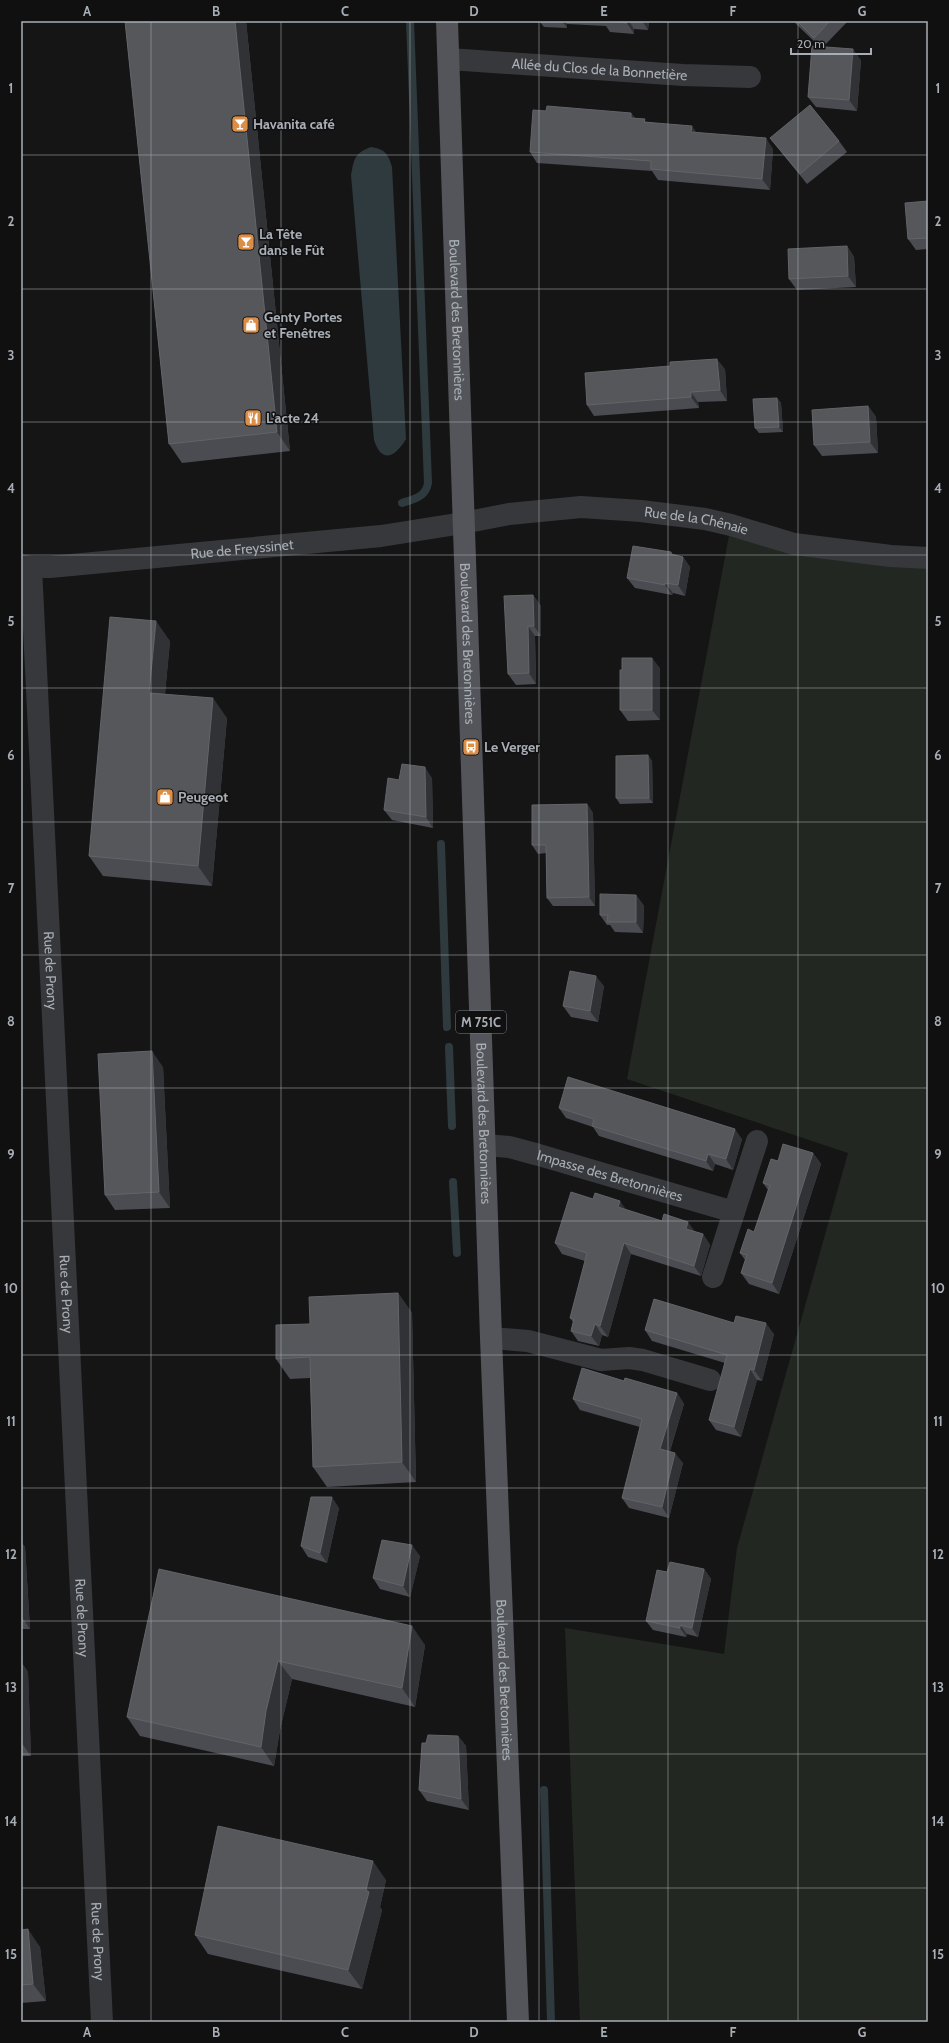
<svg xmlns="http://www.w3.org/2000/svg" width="949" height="2043" font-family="Cabin,sans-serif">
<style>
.green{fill:#222821}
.water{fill:#2f3a3e}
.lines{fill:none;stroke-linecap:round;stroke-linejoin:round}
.stream{stroke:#2f3a3e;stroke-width:8}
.minor{stroke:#36383b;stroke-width:22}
.major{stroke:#53555a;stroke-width:22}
.wall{fill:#4b4c51}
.shaded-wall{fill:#313235}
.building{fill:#55575b;stroke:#626469}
.grid{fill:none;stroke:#a8aeb5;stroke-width:1;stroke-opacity:0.55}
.labels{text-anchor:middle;stroke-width:3;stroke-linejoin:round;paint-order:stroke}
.shield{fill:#101011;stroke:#7a7f84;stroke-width:1}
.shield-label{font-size:13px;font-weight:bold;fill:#a8aeb5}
.street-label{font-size:14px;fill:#a8aeb5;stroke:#101011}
.poi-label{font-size:14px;font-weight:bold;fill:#a8aeb5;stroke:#101011;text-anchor:start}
.neatline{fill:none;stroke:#a8aeb5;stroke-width:1.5}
.grid-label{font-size:13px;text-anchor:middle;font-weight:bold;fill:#a8aeb5}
</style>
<rect width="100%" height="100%" fill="#151516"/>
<path class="green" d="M731,525L928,558V2022H580L565,1628L724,1654L737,1548L848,1153L627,1079Z"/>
<path class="water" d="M371,147C385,149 388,154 392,167L406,439C396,456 382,465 374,440L351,175C354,158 355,153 371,147Z"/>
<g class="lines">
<g class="stream">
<path d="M402,503C414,499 426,497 428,483L410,21"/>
<path d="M441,844L447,1027"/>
<path d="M449,1047L452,1126"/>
<path d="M453,1182L457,1253"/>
<path d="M544,1790L551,2022"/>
</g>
<g class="minor">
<path id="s1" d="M449,59L683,75L750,77"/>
<path id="s2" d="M21,565L31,567H50L381,536L463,523L509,514L581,507L641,511L705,519L731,525L794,544L891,556L928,558"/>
<path id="s3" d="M31,567L102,2022"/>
<path id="s4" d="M485,1145L509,1147L539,1155L734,1212L757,1141"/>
<path d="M713,1277L734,1212"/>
<path d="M491,1338L528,1341L601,1360L629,1358L643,1360L710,1380"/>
</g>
<path class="major" id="s5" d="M447,21L491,1338L518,2022"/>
</g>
<g class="wall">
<path d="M125,21H246L290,451L182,463L169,444Z"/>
<path d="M530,21H649L648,30L634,29V34L610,32L606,26L567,24V28L544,27L540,22Z"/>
<path d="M680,21H699V22Z"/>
<path d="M793,21H848L823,47L861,60L857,111L816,107L808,97L819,46Z"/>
<path d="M546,111L631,113L635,118L647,122L773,149L770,190L658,180L652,171L537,163L530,152Z"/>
<path d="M770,138L839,141L847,152L807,184L778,148Z"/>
<path d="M928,201V249L916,250L908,239Z"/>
<path d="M847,246L854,257L856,287L797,290L789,279Z"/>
<path d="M725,369L727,401L698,402L699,408L594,416L587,405Z"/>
<path d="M777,398L781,403L783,432L759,433L755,428Z"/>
<path d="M868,406L876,417L878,453L822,456L814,445Z"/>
<path d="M671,552L673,555L683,557L690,567L685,596L673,593L672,595L635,588L627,578Z"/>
<path d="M533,595L541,606V636H535L536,684L516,685L508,674Z"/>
<path d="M170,641L165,694L227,718L212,886L103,876L89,856Z"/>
<path d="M660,668V720L628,721L620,710L622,670Z"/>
<path d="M648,755L652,761L653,803L620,804L616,798Z"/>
<path d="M432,778L433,828L392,820L384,810L399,780Z"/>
<path d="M587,804L593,813L595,906H553L547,898L546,853L538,854L532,845Z"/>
<path d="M636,895L644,906L643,933L615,932L610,925H607L600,915Z"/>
<path d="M604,986L598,1022L571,1017L563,1006Z"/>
<path d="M163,1067L170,1208L115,1210L105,1195Z"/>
<path d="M559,1108L742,1139L733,1170L715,1164L713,1171L599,1136L593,1127L566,1118Z"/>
<path d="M813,1153L821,1164L779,1294L749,1284L741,1273L745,1260L740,1253L754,1232L768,1190L763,1183L778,1161Z"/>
<path d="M626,1210L703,1234L710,1245L701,1276L631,1254L608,1337L602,1335L599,1346L578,1341L571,1331L573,1322L570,1318L585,1261L562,1254L555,1243Z"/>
<path d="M398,1293L412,1313L416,1482L327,1487L313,1467L310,1378L290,1379L276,1359L310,1324Z"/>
<path d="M734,1323L774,1334L762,1381L757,1380L741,1437L716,1430L709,1420L725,1363L652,1341L645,1330Z"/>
<path d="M624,1381L677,1393L684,1404L670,1451L683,1463L669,1518L629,1508L622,1498L640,1427L580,1410L573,1399Z"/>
<path d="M339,1508L327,1563L308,1557L301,1546Z"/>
<path d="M21,1542L25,1547L30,1629H21Z"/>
<path d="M420,1556L410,1597L380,1589L373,1578Z"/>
<path d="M159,1569L425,1645L415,1707L292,1679L280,1730L274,1766L140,1736L127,1717Z"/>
<path d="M704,1569L711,1579L698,1637L687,1634L686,1637L653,1630L646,1621Z"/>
<path d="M21,1662L28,1672L31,1756H21Z"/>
<path d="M458,1736L466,1746L469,1810L427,1801L419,1790L426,1743Z"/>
<path d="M386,1880L380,1907L382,1910L362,1989L208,1954L195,1935Z"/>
<path d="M21,1930L40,1947L46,2001L21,2003Z"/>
</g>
<g class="shaded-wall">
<path d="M235,21H246L290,451L277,432Z"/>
<path d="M562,21H565L567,24V28Z"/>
<path d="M627,21H629L634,29V34L627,23Z"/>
<path d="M642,21H649L648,30Z"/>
<path d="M853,49L861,60L857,111L849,100Z"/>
<path d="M631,113L639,124L631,118Z"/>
<path d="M692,126L699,136L691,132Z"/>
<path d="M766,138L773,149L770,190L762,179Z"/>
<path d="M847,246L854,257L856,287L848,276Z"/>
<path d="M717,359L725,369L727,401L720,390Z"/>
<path d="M691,392L698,402L699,408L691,397Z"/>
<path d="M777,398L781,403L783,432L779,427Z"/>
<path d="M868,406L876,417L878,453L870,442Z"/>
<path d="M683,557L690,567L685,596L678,585Z"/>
<path d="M665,583L673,593L672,595L665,585Z"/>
<path d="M533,595L541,606V636L534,626Z"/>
<path d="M156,621L170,641L163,713L149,693Z"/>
<path d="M528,626L535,636L536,684L529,673Z"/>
<path d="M652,658L660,668V720L652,710Z"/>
<path d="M213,698L227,718L212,886L198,866Z"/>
<path d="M648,755L652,761L653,803L649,798Z"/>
<path d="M425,767L432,778L433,828L426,817Z"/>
<path d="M587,804L593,813L595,906L589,897Z"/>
<path d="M636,895L644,906L643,933L636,922Z"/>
<path d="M596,976L604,986L598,1022L590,1011Z"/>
<path d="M152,1051L163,1067L170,1208L159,1192Z"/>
<path d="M735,1129L742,1139L733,1170L726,1159Z"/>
<path d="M813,1153L821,1164L779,1294L772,1283Z"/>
<path d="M708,1154L715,1164L713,1171L706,1161Z"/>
<path d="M620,1201L627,1211L618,1207Z"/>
<path d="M688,1222L696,1233L686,1229Z"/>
<path d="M703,1234L710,1245L701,1276L694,1266Z"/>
<path d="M624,1243L631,1254L608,1337L600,1326Z"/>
<path d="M398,1293L412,1313L416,1482L402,1462Z"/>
<path d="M766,1323L774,1334L762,1381L754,1370Z"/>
<path d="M595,1324L602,1335L599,1346L591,1336Z"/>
<path d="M750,1369L757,1380L741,1437L734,1427Z"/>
<path d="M677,1393L684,1404L667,1460L660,1449Z"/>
<path d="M675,1453L683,1463L669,1518L662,1507Z"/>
<path d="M332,1497L339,1508L327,1563L320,1553Z"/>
<path d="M21,1542L25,1547L30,1629L21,1616Z"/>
<path d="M412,1545L420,1556L410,1597L403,1586Z"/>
<path d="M704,1569L711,1579L698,1637L692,1628Z"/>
<path d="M680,1625L687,1634L686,1637L680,1628Z"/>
<path d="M412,1626L425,1645L415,1707L402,1688Z"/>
<path d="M278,1661L292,1679L280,1730L274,1766L261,1747L266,1711Z"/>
<path d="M21,1662L28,1672L31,1756L21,1742Z"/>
<path d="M458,1736L466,1746L469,1810L461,1799Z"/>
<path d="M373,1861L386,1880L380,1907L382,1910L362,1989L348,1970Z"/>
<path d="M28,1929L40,1947L46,2001L33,1984Z"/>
</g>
<g class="building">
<path d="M125,21H235L277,432L169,444Z"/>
<path d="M603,21H627V23Z"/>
<path d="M797,21H830L814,38Z"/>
<path d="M812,46L853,49L849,100L808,97Z"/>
<path d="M810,105L839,141L800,174L770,138Z"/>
<path d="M547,106L631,113V118L645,119L644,122L692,126L691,132L766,138L762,179L651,169V161L530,152L533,110L546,111Z"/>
<path d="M928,201V238L908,239L905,203Z"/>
<path d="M847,246L848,276L789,279L788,249Z"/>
<path d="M717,359L720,390L691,392V397L587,405L585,373L670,366V362Z"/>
<path d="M777,398L779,427L755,428L753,399Z"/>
<path d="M868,406L870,442L814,445L812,410Z"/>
<path d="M633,546L671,552V554L683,557L678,585L665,583V585L627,578Z"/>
<path d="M533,595L534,626H528L529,673L508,674L504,596Z"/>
<path d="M110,617L156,621L149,693L213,698L198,866L89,856Z"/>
<path d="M622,658H652V710H620V670H622Z"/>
<path d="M648,755L649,798H616V756Z"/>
<path d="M402,764L425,767L426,817L384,810L388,778L399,780Z"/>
<path d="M587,804L589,897L547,898L546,845H532V805Z"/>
<path d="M600,894L636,895V922H607L608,915H600Z"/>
<path d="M570,971L596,976L590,1011L563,1006Z"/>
<path d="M152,1051L159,1192L105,1195L98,1054Z"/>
<path d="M568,1077L735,1129L726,1159L708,1154L706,1161L592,1126L594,1119L559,1108Z"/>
<path d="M783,1144L813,1153L772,1283L741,1273L747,1255L740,1253L748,1229L754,1232L770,1185L763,1183L771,1159L778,1161Z"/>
<path d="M571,1192L593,1199L595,1193L620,1201L618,1207L662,1221L664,1214L688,1222L686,1229L703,1234L694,1266L624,1243L600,1326L595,1324L591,1336L571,1331L574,1319L570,1318L587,1253L555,1243Z"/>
<path d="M398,1293L402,1462L313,1467L310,1357L276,1359V1325L310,1324L309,1297Z"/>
<path d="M654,1299L734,1323L736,1316L766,1323L754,1370L750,1369L734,1427L709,1420L727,1355L645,1330Z"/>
<path d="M582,1368L624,1381L625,1378L677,1393L660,1449L675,1453L662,1507L622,1498L642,1419L573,1399Z"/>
<path d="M311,1497H332L320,1553L301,1546Z"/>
<path d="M382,1540L412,1545L403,1586L373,1578Z"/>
<path d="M670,1562L704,1569L692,1628L680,1625V1628L646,1621L657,1570L667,1572Z"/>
<path d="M159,1569L412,1626L402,1688L278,1661L266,1711L261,1747L127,1717Z"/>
<path d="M428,1735L458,1736L461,1799L419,1790L422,1743H426Z"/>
<path d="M218,1826L373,1861L366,1890L369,1892L348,1970L195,1935Z"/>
<path d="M28,1929L33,1984L21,1985V1930Z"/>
</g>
<path class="grid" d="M151,21V2022M281,21V2022M410,21V2022M539,21V2022M668,21V2022M798,21V2022M21,155H928M21,289H928M21,422H928M21,555H928M21,688H928M21,822H928M21,955H928M21,1088H928M21,1221H928M21,1355H928M21,1488H928M21,1621H928M21,1754H928M21,1888H928"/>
<defs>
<g id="bar-square" transform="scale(0.9)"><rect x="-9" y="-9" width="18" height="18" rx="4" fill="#dd8e46" stroke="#101011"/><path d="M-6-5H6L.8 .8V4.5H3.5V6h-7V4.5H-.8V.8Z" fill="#fff"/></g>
<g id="shop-square" transform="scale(0.9)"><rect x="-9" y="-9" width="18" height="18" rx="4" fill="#dd8e46" stroke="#101011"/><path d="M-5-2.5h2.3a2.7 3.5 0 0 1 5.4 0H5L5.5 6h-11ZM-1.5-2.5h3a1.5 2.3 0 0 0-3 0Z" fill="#fff"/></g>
<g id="restaurant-square" transform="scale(0.9)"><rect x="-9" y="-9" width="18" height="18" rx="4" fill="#dd8e46" stroke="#101011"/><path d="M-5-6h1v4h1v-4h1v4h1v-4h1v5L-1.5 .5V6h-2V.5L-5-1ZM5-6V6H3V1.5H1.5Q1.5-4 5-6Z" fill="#fff"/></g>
<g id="bus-square" transform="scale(0.9)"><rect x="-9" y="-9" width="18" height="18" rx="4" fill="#dd8e46" stroke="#101011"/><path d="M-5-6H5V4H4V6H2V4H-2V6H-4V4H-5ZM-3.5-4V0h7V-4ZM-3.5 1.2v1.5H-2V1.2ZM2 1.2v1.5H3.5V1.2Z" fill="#fff"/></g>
</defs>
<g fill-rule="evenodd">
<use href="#bar-square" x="240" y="124"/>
<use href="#bar-square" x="246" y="242"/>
<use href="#shop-square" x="251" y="325"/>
<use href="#restaurant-square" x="253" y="418"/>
<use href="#bus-square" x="471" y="747"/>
<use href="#shop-square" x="165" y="797"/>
</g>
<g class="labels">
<rect class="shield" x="456" y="1011" width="50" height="22" rx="3"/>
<g class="shield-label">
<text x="481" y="1027">M 751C</text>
</g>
<g class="street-label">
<text dy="5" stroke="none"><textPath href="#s1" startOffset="151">Allée du Clos de la Bonnetière</textPath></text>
<text dy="5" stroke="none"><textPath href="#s5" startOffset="299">Boulevard des Bretonnières</textPath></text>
<text dy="5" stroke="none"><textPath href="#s2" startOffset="680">Rue de la Chênaie</textPath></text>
<text dy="5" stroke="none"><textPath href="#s2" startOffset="222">Rue de Freyssinet</textPath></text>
<text dy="5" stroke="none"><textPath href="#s5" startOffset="623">Boulevard des Bretonnières</textPath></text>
<text dy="5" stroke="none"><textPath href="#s3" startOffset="404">Rue de Prony</textPath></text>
<text dy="5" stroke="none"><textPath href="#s5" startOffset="1103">Boulevard des Bretonnières</textPath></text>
<text dy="5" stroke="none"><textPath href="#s4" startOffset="129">Impasse des Bretonnières</textPath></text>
<text dy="5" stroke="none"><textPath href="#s3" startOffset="728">Rue de Prony</textPath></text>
<text dy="5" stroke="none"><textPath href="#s3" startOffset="1052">Rue de Prony</textPath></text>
<text dy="5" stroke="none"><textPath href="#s5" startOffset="1660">Boulevard des Bretonnières</textPath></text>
<text dy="5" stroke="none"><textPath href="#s3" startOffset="1376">Rue de Prony</textPath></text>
</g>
<g class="poi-label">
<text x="253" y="129">Havanita café</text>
<text x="259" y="239">La Tête<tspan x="259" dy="16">dans le Fût</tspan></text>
<text x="264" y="322">Genty Portes<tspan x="264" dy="16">et Fenêtres</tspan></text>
<text x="266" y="423">L’acte 24</text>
<text x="484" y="752">Le Verger</text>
<text x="178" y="802">Peugeot</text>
</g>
</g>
<rect width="949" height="2043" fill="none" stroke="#101011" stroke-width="44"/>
<path d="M791 48v6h80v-6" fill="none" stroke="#a8aeb5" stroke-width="2"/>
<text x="797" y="48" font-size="12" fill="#a8aeb5" stroke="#101011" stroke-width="3" paint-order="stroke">20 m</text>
<rect x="22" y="22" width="905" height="1999" class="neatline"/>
<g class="grid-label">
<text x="87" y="16">A</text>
<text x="216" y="16">B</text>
<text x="345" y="16">C</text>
<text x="474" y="16">D</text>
<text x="604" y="16">E</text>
<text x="733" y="16">F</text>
<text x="862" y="16">G</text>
<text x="11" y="93">1</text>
<text x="938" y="93">1</text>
<text x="11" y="226">2</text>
<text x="938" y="226">2</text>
<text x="11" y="360">3</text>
<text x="938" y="360">3</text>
<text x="11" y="493">4</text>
<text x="938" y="493">4</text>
<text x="11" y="626">5</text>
<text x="938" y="626">5</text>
<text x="11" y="760">6</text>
<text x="938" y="760">6</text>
<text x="11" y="893">7</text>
<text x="938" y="893">7</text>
<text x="11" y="1026">8</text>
<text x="938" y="1026">8</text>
<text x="11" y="1159">9</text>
<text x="938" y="1159">9</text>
<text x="11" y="1293">10</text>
<text x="938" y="1293">10</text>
<text x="11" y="1426">11</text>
<text x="938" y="1426">11</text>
<text x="11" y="1559">12</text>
<text x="938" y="1559">12</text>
<text x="11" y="1692">13</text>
<text x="938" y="1692">13</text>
<text x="11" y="1826">14</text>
<text x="938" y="1826">14</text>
<text x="11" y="1959">15</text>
<text x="938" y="1959">15</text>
<text x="87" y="2037">A</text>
<text x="216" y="2037">B</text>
<text x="345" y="2037">C</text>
<text x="474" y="2037">D</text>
<text x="604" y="2037">E</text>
<text x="733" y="2037">F</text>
<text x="862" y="2037">G</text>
</g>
</svg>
